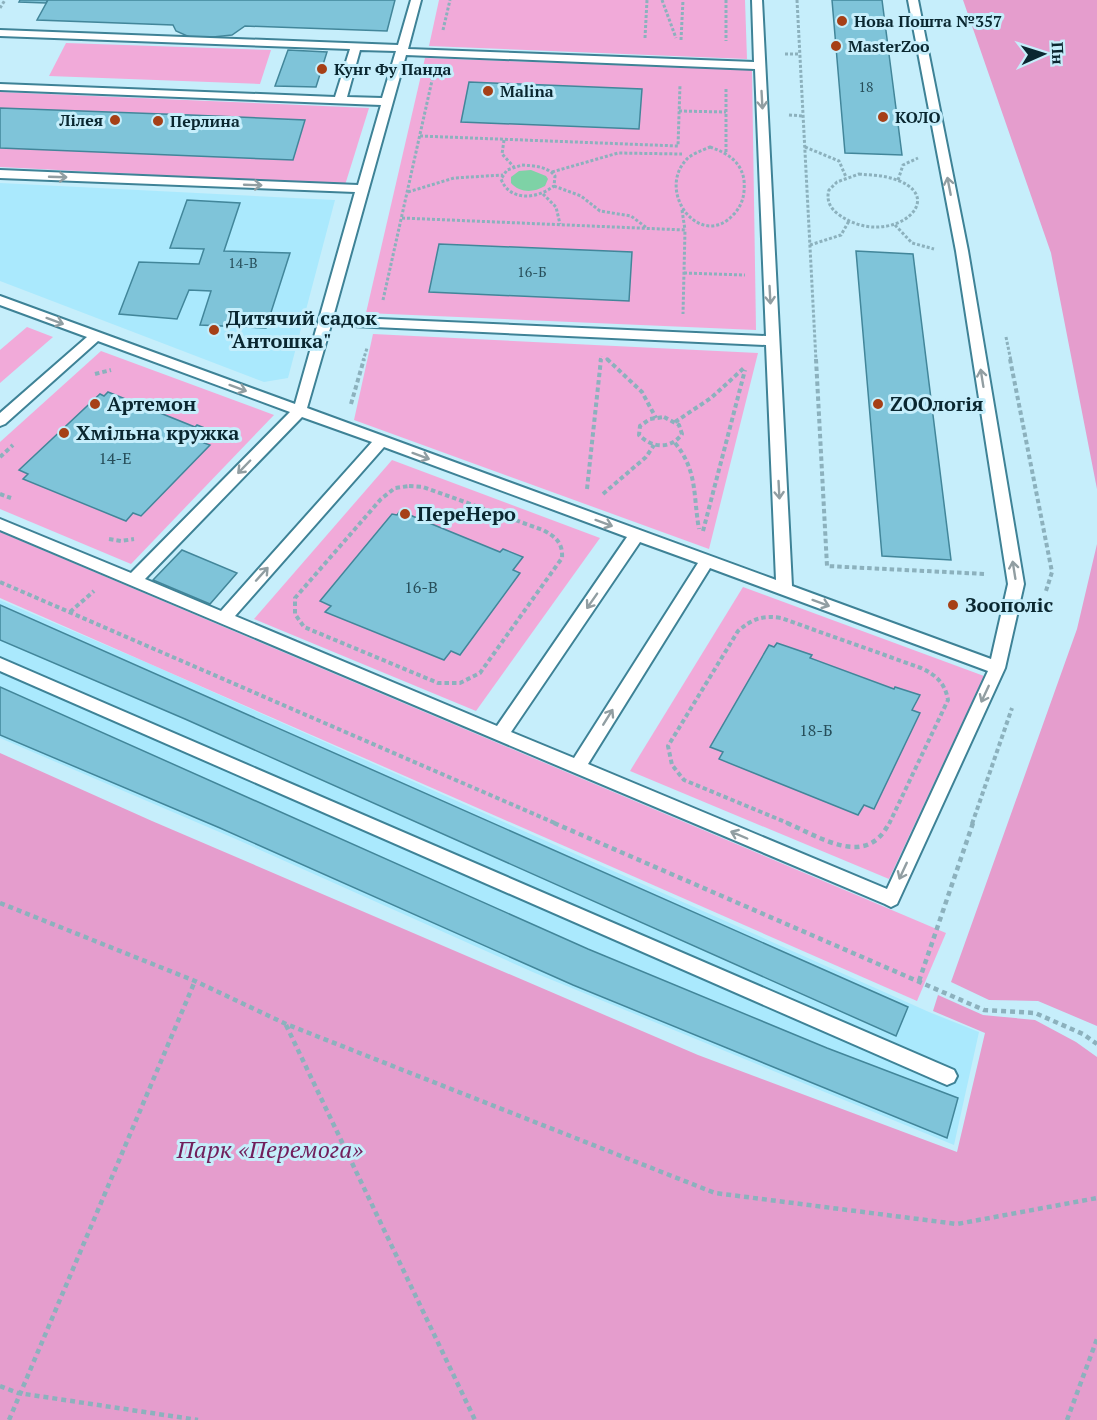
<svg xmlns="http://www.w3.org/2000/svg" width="1097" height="1420" font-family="'PT Serif',serif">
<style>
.built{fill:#aae9fd}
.green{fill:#f1aad9}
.forest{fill:#e59dcd}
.water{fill:#7ed2a6}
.building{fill:#7fc4d9;stroke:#42869a;stroke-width:1.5}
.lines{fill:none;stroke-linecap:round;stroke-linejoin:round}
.service-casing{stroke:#3e8296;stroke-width:4}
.path-far2{stroke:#8cb1bd;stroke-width:3;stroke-dasharray:3 2;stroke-linecap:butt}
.path-far1{stroke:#8cb1bd;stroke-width:4;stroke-dasharray:4.5 3;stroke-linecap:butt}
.path{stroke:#8cb1bd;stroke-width:4.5;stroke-dasharray:5 4;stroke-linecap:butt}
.service{fill:#fff;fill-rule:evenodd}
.oneway{stroke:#919ea2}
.poi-dot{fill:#a64017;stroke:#c6eefb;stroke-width:2}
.labels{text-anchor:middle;stroke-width:6;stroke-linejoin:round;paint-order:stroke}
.far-number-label{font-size:14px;fill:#274e5a}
.far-poi-label{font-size:16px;font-weight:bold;fill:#0a2730;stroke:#c6eefb;text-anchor:start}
.number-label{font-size:16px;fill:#274e5a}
.poi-label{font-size:20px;font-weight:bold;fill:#0a2730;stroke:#c6eefb;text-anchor:start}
.near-park-label{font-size:24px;font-style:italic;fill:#711f5c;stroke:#c6eefb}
</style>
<rect width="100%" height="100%" fill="#c6eefb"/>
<g class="built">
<path d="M0,183L335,200L288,378L264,382L0,281Z"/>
<path d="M0,600L150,664L929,1012L979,1032L954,1145L535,973L238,840L0,738Z"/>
</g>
<g class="green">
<path d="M439,0H745L747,59L429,46Z"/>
<path d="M66,43L271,50L260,84L49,76Z"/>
<path d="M425,58L752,70L756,330L366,313Z"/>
<path d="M0,92L369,108L345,185L0,167Z"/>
<path d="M27,327L53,337L0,383V350Z"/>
<path d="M373,334L758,353L709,549L354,420Z"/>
<path d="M101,351L274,415L131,564L0,509V442Z"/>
<path d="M392,460L600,538L476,711L254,619Z"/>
<path d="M0,532L946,933L917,1001L0,598Z"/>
<path d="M743,587L984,676L889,879L630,771Z"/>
</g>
<g class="forest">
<path d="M963,0H1097V489L1051,253Z"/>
<path d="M1097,544V1026L1038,1001L989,1000L951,982L1077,629Z"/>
<path d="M0,753L152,821L698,1055L957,1152L985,1033L933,1011L938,995L983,1015L1035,1020L1076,1042L1097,1057V1420H0Z"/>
</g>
<path class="water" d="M531,170L546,176L548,179L545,186C533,193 520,193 511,183V177L519,171Z"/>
<g class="building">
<path d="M20,0H48L46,3L19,2Z"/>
<path d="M48,0H395L387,31L245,26L232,35L194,39L176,31L173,25L37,20Z"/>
<path d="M832,0H882L902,155L845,153Z"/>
<path d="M288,50L327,52L316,87L275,86Z"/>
<path d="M469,82L642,89L639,129L461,122Z"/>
<path d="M0,108L190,115L305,120L293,160L0,148Z"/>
<path d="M187,200L240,203L224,251L290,253L266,328L200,325L211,291L189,290L177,319L119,314L139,262L199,264L204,249L170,248Z"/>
<path d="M439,244L632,252L629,301L429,292Z"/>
<path d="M856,251L913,254L951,560L882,556Z"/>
<path d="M108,392L195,427L197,425L215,432L204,443L210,445L141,516L133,513L126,521L23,479L28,474L19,470L100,394L104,396Z"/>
<path d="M400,511L500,552L503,549L523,557L513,570L520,573L460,655L451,651L444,660L325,612L331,606L320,601L392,514L397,515Z"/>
<path d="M182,550L237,573L210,604L153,580Z"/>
<path d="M0,605L908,1007L896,1036L185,719L0,640Z"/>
<path d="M777,643L812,655L810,658L894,689L895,687L920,695L912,710L920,713L874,809L864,805L858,815L719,759L723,752L710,747L769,645L774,647Z"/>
<path d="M0,687L588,949L827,1048L958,1098L947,1138L573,985L220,828L0,735Z"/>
</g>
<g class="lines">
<g class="service-casing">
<g id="service">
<path d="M411,0H421L408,49L754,62L752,0H762L792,586L991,659L1008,584L956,251L908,0H918L968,251L1024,584L1005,668L897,904L891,907L885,904L0,530V519L131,573L290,412L98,341L5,424L0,426V413L87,337L0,305V296L295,404L355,192L0,178V170L358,185L381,105L0,90V84L335,97L350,49L0,36V30L398,45ZM360,50L396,51L382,98L347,97ZM406,55L755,69L766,336L333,317ZM331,325L766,345L776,580L307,408ZM302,417L372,442L221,611L145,579ZM384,447L627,537L497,726L235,616ZM640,542L698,563L574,758L511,732ZM710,568L988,671L887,889L588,764Z"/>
<path d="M0,658L954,1070L957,1076L954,1082L947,1085L940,1082L0,671Z"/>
</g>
</g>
<g class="path-far2">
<path d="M662,0L676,38"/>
<path d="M726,0V41"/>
<path d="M797,0L816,361"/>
<path d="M0,8L5,0"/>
<path d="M443,30L450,0"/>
<path d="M645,38L647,0"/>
<path d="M681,40L683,0"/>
<path d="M785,54H799"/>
<path d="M726,89V152"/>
<path d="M679,111L726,112"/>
<path d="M789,115L803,116"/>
<path d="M420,136L678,146L680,85"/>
<path d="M504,140L502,154L514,167"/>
<path d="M710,147C727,153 741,161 744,180C745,194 743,204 734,214C701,251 656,193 686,160C691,154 703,150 710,147Z"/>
<path d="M805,147L839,161L846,177"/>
<path d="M522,165C534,166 547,166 555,176L554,186C537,199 510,202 501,179L507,170Z"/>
<path d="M552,172L618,153L682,154"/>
<path d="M859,174C868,175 878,175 887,177C958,194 890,253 838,214C830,208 826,200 829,190L837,182Z"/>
<path d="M898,180L903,165L918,158"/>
<path d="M554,186L581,196L600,211L631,216L647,228"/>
<path d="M408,192L454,178L503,175"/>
<path d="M543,194L556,207L560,224"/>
<path d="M682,210L685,230"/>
<path d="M402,218L685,230L683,314"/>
<path d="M895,225L912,243L934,249"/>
<path d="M810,245L841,235L849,221"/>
<path d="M684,273L745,275"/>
<path d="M383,300L433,76"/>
<path d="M1006,337L1011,361"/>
<path d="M606,358L609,361"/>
<path d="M363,361L367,348"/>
<path d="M600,361L601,356"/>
</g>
<g class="path-far1">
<path d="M607,359L642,392L656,418"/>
<path d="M816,359L827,566L985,574"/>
<path d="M1010,359L1052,572L1046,591"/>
<path d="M95,374L111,370"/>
<path d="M351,404L364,359"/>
<path d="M664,417L679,425L682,434C670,450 652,448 639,435L640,426L650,419Z"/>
<path d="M675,422L711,398L745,367"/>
<path d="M675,443C698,471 693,496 699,529"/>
<path d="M0,457L13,445"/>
<path d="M409,486L423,487L543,530C556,537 563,543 562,558L480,673L460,683H438L304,627L295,614V598L381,499L395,488Z"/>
<path d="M587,489L601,359"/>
<path d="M0,494L11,498"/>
<path d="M603,494L646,457L654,445"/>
<path d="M703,531L745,370"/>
<path d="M109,539L121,541L134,539"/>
<path d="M0,582L557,824"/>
<path d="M70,612L94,591"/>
<path d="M790,824L684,780L672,765L668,746L738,631C752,619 762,615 781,618L921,668C936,675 945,683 948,700L889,824"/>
<path d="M972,824L1012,708"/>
</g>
<g class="path">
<path d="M554,823L984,1010L1035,1013L1083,1034L1097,1044"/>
<path d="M787,823C820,837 867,869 889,823"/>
<path d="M0,903L195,981L286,1024L715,1193L957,1224L1097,1198"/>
<path d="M919,981L973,823"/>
<path d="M286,1025L475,1420"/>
<path d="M0,1386L18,1393L198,1420"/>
<path d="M9,1420L195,981"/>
<path d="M1067,1420L1097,1339"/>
</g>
<use href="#service" class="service"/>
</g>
<defs><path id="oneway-shaft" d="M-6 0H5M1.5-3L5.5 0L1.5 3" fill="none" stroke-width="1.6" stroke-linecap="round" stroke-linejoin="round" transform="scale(1.5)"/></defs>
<g class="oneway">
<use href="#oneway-shaft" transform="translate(762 100) rotate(87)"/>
<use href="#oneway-shaft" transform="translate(58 177) rotate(2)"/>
<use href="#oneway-shaft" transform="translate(253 185) rotate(2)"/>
<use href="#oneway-shaft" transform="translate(949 186) rotate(-101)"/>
<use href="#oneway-shaft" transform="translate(770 295) rotate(87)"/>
<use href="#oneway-shaft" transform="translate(55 321) rotate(20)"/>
<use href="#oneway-shaft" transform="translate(982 378) rotate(-99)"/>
<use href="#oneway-shaft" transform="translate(238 388) rotate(20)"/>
<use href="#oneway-shaft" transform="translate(421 456) rotate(20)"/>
<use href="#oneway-shaft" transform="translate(244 467) rotate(134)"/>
<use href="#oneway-shaft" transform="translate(779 490) rotate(87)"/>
<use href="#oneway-shaft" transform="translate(604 523) rotate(20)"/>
<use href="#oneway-shaft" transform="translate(1014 570) rotate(-99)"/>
<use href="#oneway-shaft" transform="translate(262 574) rotate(-48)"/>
<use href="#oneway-shaft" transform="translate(592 601) rotate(125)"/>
<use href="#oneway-shaft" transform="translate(821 603) rotate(20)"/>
<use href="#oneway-shaft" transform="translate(985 694) rotate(115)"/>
<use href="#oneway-shaft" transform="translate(608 717) rotate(-58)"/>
<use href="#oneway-shaft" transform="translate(739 835) rotate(-157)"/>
<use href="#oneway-shaft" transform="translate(903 871) rotate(115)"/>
</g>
<g class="poi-dot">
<circle cx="842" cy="21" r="6"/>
<circle cx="836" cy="46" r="6"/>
<circle cx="322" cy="69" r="6"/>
<circle cx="488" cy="91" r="6"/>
<circle cx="883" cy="117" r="6"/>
<circle cx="115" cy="120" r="6"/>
<circle cx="158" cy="121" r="6"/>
<circle cx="214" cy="330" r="6"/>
<circle cx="95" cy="404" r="6"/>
<circle cx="878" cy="404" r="6"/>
<circle cx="64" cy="433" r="6"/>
<circle cx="405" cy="514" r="6"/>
<circle cx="953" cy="605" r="6"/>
</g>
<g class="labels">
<g class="far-number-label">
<text x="866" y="92">18</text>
<text x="243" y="268">14-В</text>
<text x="532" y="277">16-Б</text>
</g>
<g class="far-poi-label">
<text x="854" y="27">Нова Пошта №357</text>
<text x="848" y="52">MasterZoo</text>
<text x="334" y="75">Кунг Фу Панда</text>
<text x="500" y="97">Malina</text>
<text x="895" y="123">КОЛО</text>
<text x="103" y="126" text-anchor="end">Лілея</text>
<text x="170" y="127">Перлина</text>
</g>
<g class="number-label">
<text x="115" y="464">14-Е</text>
<text x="421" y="593">16-В</text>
<text x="816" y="736">18-Б</text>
</g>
<g class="poi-label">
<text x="226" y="325">Дитячий садок<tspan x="226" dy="23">"Антошка"</tspan></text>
<text x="107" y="411">Артемон</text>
<text x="890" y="411">ZООлогія</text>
<text x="76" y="440">Хмільна кружка</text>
<text x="417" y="521">ПереНеро</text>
<text x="965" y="612">Зоополіс</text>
</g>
<g class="near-park-label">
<text x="270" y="1158">Парк «Перемога»</text>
</g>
</g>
<g transform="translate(1043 54) rotate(87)" stroke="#c6eefb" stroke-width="4.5" paint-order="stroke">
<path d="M0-4.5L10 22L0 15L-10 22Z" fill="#0a2730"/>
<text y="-9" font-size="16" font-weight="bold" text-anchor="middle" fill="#0a2730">Пн</text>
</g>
</svg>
